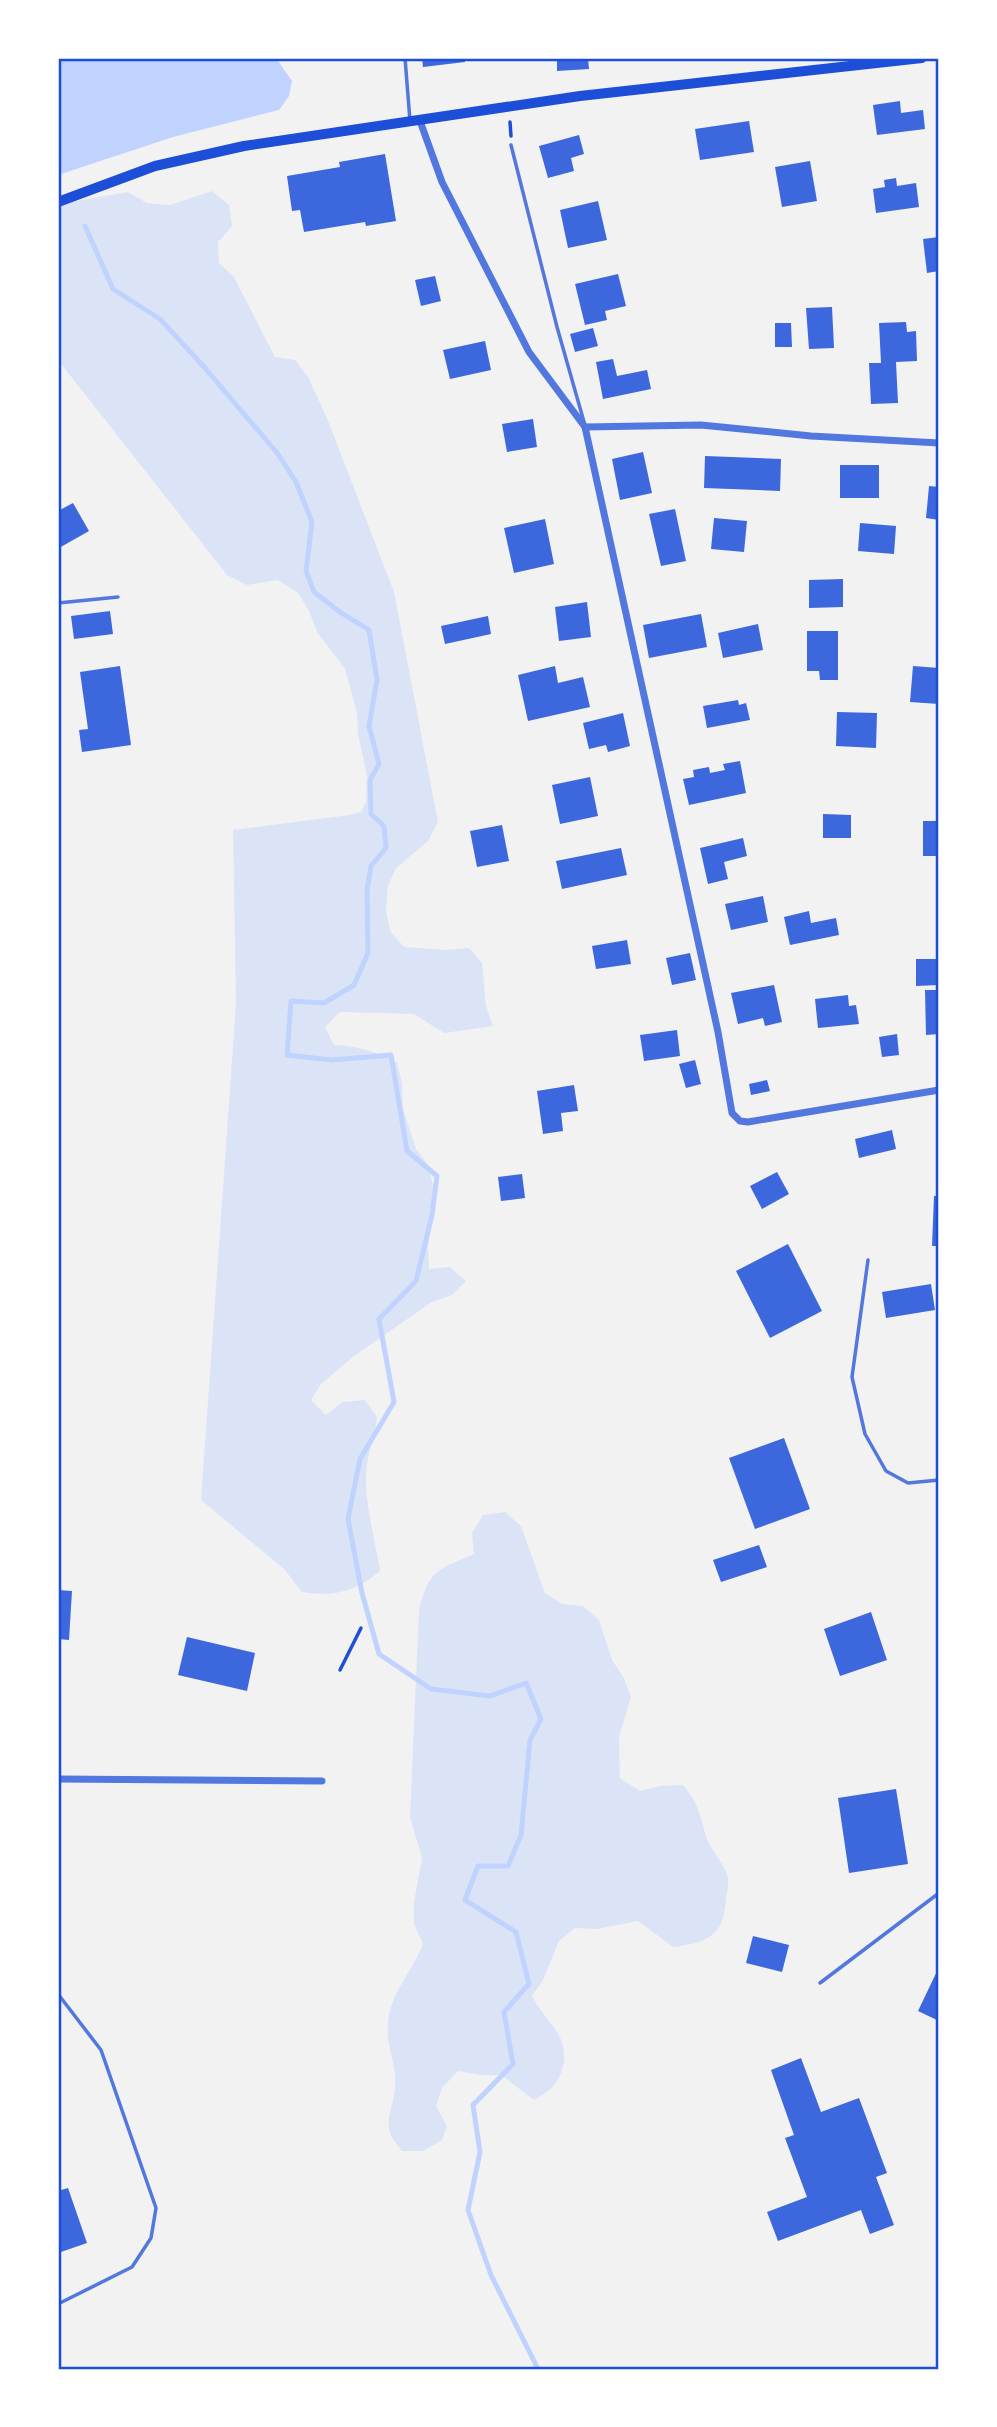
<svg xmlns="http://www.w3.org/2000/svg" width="997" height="2427" font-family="Helvetica,sans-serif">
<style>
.green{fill:#dbe4f7}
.water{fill:#bfd3fe}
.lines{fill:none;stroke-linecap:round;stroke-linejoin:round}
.stream{stroke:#bfd3fe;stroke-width:5}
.building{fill:#3d67dc}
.path{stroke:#1d4ed8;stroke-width:3.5}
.service{stroke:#5277de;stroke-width:3.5}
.minor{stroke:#5277de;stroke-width:7}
.secondary{stroke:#1d4ed8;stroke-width:10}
.neatline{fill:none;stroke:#1d4ed8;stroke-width:2.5}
</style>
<rect width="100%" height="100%" fill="#f2f2f2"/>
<g class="green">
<path d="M212,191L229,205L232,226L218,242L219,263L234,277L275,357L295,360L308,377L327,418L394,592L438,822L428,841L396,868L388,886L386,910L390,931L404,947L446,950L469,948L482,963L486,1006L493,1026L444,1033L414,1014L340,1012L325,1027L334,1045C358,1046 376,1051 397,1063L402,1083L403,1109L416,1149L429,1166L433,1187L428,1249L429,1269L450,1267L466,1281L452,1295L432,1302L354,1356L321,1384L311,1400L326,1415L342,1402L365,1400L377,1417C375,1438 366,1456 366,1477C365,1503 376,1544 380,1571C355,1592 334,1597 302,1592L284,1569L201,1500L236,1003L233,830L350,815L361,812L366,802L367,776L358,734L357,713L345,669L317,632L309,611L298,593L278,580L247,585L227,575L58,360V207L65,203L128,192L147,203L170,205Z"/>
<path d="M505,1512L521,1526L545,1593L562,1604L583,1606L599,1620L612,1660L624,1678L631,1697L619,1737L620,1778L640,1791L661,1786L683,1785C701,1807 699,1814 707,1839C712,1852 725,1864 728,1878C729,1884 727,1893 726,1899C724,1936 707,1943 673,1947L638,1921L597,1929L575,1928L559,1941L543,1980L532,1996C539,2009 547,2018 555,2029C568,2046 567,2070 553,2086C548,2092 540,2096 534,2100L501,2075H479L458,2071L442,2088L436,2106L447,2126L442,2140L423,2151H402C398,2146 392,2139 390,2133C385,2118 395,2101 395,2086C397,2063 385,2045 388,2022C390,1994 413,1970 423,1944L414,1924V1902L422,1858L410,1817L419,1610C429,1569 438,1570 474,1554L472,1533L483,1515Z"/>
</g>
<path class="water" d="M58,58H276L292,81L289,96L279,110L173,137L58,175Z"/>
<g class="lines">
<path class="stream" d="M85,226L113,289L160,319L205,368L278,454L296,482L312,522L306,571L314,592L340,612L369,630L377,680L369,726L379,764L370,780L371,814L384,826L386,848L371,866L367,890L368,953L354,985L324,1003L291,1001L287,1055L332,1060L391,1055L407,1151L437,1176L432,1215L416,1281L379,1319L394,1402L360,1459L348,1519L362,1593L379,1654L431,1689L490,1696L526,1683L541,1719L530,1740L521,1835L508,1866H478L465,1900L516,1932L529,1984L504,2012L513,2064L473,2105L480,2152L468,2210L491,2275L538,2369"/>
</g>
<g class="building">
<path d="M422,58H465V62L423,67Z"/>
<path d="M557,58H588L589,69L557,71Z"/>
<path d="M900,101L901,113L923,110L925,129L877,135L873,105Z"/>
<path d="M749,121L754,152L700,160L695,129Z"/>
<path d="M579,135L584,154L571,158L574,171L548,178L539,146Z"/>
<path d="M385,154L396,221L366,226L365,222L304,232L300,210L292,211L287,176L340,167L339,162Z"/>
<path d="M810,161L817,201L782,207L775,167Z"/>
<path d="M896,178L897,186L916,183L919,207L876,213L873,189L885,187L884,180Z"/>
<path d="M598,201L607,240L568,248L560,210Z"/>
<path d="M939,237V271L927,273L923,239Z"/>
<path d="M618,274L626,306L605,311L607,320L585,325L575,284Z"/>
<path d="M435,276L441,301L421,306L415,280Z"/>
<path d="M832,307L834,348L809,349L806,308Z"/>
<path d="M906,322L907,332L916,331L917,361L896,362L898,403L871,404L869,363H881L879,323Z"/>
<path d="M775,323H791L792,347H775Z"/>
<path d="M593,328L598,346L575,352L570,334Z"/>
<path d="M485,341L491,370L450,379L443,350Z"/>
<path d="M613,359L617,376L647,370L651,389L603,399L596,362Z"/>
<path d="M533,419L537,447L507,452L502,424Z"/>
<path d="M643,452L652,493L620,500L612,459Z"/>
<path d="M705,456L781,459L780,491L704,488Z"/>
<rect x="840" y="465" width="39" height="33"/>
<path d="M929,486L939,487V520L926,518Z"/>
<path d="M73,503L89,531L59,548L58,511Z"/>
<path d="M675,509L686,561L661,566L649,514Z"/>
<path d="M714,518L747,521L744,552L711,549Z"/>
<path d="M545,519L554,564L514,573L504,528Z"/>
<path d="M860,523L896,526L894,554L858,551Z"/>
<path d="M843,579V607L809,608V580Z"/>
<path d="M587,602L591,637L559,641L555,607Z"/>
<path d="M110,611L113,634L74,639L71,616Z"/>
<path d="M701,614L707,647L649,658L643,625Z"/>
<path d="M488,616L491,634L445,644L441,626Z"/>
<path d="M758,624L763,650L723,658L718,633Z"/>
<path d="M807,631H838V680H820L819,671H807Z"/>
<path d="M120,666L131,745L82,752L79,730L88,729L80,672Z"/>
<path d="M555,666L558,683L583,677L590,707L528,721L518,675Z"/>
<path d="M913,666L939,668V704L910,702Z"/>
<path d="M738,700L739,705L746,703L750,720L707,728L703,706Z"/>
<path d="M837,712L877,713L876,748L836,746Z"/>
<path d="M623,713L630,746L608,752L606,745L589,749L583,723Z"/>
<path d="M740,761L746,793L689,805L683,779L694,777L693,770L709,767L710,773L725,770L723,764Z"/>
<path d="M590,777L598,816L560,824L552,785Z"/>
<path d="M823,814L851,815V838H823Z"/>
<rect x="923" y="821" width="16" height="35"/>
<path d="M502,825L509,861L477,867L470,831Z"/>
<path d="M743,838L747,856L724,862L728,879L708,884L700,848Z"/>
<path d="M621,848L627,875L562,889L556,861Z"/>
<path d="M763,896L768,922L731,930L725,904Z"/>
<path d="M809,911L811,923L836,918L839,935L790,945L784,917Z"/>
<path d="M627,940L631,964L596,969L592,946Z"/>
<path d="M690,953L696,980L672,985L666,958Z"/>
<path d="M916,959H939V985L916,986Z"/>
<path d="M774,985L782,1022L765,1026L763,1018L738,1024L731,993Z"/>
<path d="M925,990H939V1034L926,1035Z"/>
<path d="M848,995L849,1006L856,1005L859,1024L818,1028L815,999Z"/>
<path d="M677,1030L680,1056L644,1061L640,1035Z"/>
<path d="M897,1034L899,1055L882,1057L879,1037Z"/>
<path d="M695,1060L701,1084L686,1088L679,1064Z"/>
<path d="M767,1080L770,1091L751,1095L749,1084Z"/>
<path d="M574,1085L578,1111L561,1113L563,1131L543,1134L537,1091Z"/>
<path d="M892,1130L896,1149L859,1158L855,1139Z"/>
<path d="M777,1172L789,1194L762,1209L750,1186Z"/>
<path d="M522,1174L525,1198L501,1201L498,1177Z"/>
<path d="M934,1196H939V1246H932Z"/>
<path d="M788,1244L822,1311L770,1338L736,1271Z"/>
<path d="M931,1284L935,1310L886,1318L882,1292Z"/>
<path d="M784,1438L810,1509L755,1529L729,1458Z"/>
<path d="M759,1545L767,1567L721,1582L713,1560Z"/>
<path d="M58,1590L72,1591L69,1640L58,1639Z"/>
<path d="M871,1612L887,1660L840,1676L824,1629Z"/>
<path d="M187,1637L255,1653L247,1691L178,1675Z"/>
<path d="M896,1789L908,1864L849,1873L838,1798Z"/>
<path d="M753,1936L789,1945L782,1972L746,1963Z"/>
<path d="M939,1967V2021L918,2011Z"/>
<path d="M801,2058L821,2112L859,2098L887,2173L876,2177L894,2225L870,2234L861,2210L778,2241L767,2212L807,2197L785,2138L794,2135L771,2070Z"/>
<path d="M68,2188L87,2243L58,2253V2191Z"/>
</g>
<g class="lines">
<g class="path">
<path d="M510,122L511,136"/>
<path d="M340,1670L361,1628"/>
</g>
<g class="service">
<path d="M405,58L410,121"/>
<path d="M511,145L557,327L584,422"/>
<path d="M58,603L118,597"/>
<path d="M868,1260L852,1377L865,1434L886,1471L908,1483L939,1480"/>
<path d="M820,1983L939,1893"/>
<path d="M58,1994L101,2050L156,2208L151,2238L132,2267L58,2304"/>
</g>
<g class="minor">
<path d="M420,121L442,182L529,352L585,427L718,1032L732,1113L740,1121L748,1122L939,1090"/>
<path d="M585,427L701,425L811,436L939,443"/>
<path d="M58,1779L322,1781"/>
</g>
<path class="secondary" d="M58,202L155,166L244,146L580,96L922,58"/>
</g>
<rect width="997" height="2427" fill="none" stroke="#ffffff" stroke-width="119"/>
<rect x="60" y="60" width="877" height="2308" class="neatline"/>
</svg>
